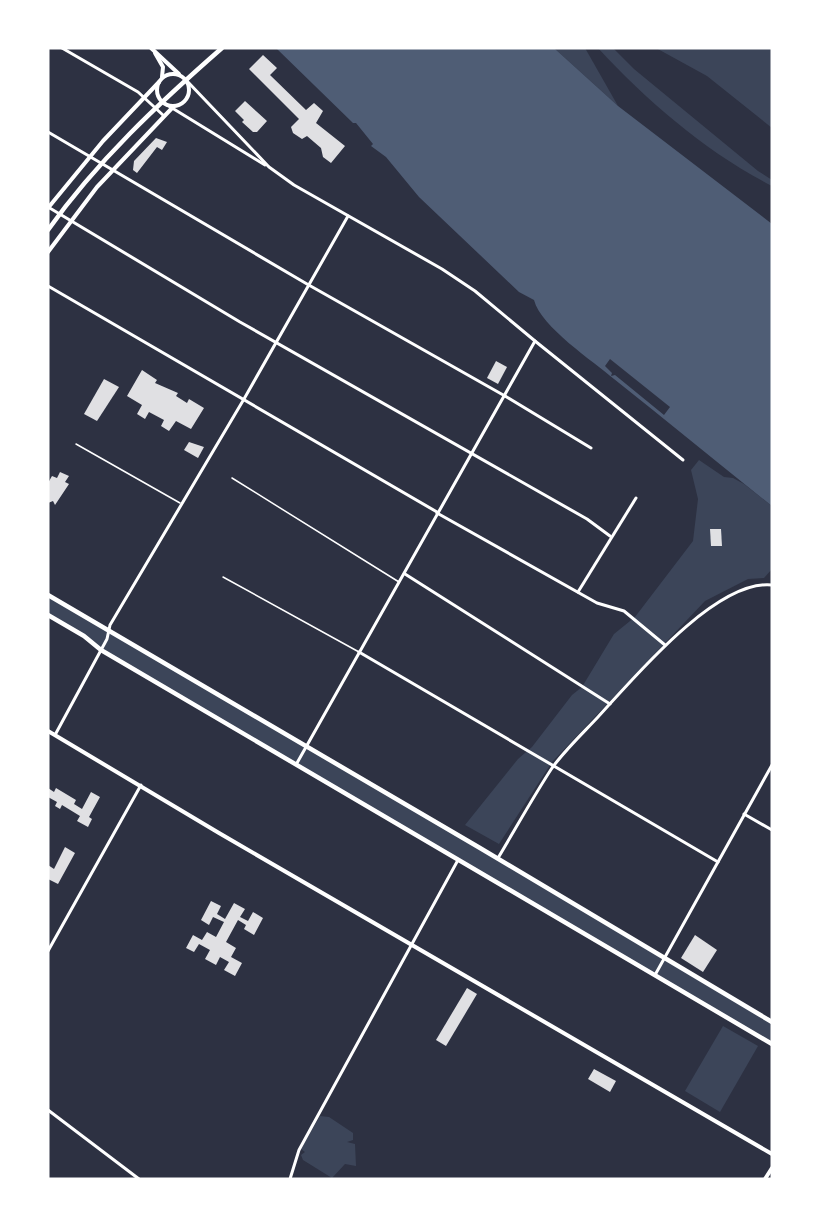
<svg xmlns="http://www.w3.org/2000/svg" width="820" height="1227" font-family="Montserrat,sans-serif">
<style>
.green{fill:#3c4559}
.water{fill:#4f5d75}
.pier{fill:#2d3142}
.building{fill:#e0e0e3}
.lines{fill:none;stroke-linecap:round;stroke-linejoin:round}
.service{stroke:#fff;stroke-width:1.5}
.minor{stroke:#fff;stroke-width:3}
.tertiary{stroke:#fff;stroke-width:3}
.secondary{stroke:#fff;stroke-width:4}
.trunk{stroke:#fff;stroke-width:4.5}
</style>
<rect width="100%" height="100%" fill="#2d3142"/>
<g class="green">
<path d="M554,48H585L618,106Z"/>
<path d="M598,48H613L634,69L758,171L772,180V186C706,152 648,102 598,48Z"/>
<path d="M656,48H772V128L707,76Z"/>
<path d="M699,460L724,477L733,478L744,484L772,506V569L764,578L748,579L705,601L552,762L499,844L465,825L518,759L532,747L572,695L582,687L614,634L635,617L693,541L698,499L691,470Z"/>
<path d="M48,595L772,1022V1042L101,650L48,615Z"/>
<path d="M723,1026L758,1046L720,1112L685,1091Z"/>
<path d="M320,1116L329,1117L353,1133V1140L347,1142L355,1144L356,1166L345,1164L332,1178L303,1160L301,1155L305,1152L301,1149Z"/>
</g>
<path class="water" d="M276,48H554L618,106L772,224V506C719,464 667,421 614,379C593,361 541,327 534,300L519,292L419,197L386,157L371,146L373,144L356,123H353Z"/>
<path class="pier" d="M610,359L670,407L664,415L615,375L611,376L612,373L605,366Z"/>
<g class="building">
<path d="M263,55L277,68L270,75L306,110L314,103L323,111L316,123L345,146L331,163L323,157L321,148L307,136L302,139L293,133L291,127L299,119L249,69Z"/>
<path d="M245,101L267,121L257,132H253L242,122L244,120L235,111Z"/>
<path d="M156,138L167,142L162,150L157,147L137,173L133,170L134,161Z"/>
<path d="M496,361L507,367L498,384L487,378Z"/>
<path d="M142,370L157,380L155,383L178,393L176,396L187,403L189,399L204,408L191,429L176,421L169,431L161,426L164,420L149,412L145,419L137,414L142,405L127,396Z"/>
<path d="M104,379L119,387L97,421L84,414Z"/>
<path d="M189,442L204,447L198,458L184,450Z"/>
<path d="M60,472L69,476L65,482L69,484L55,505L53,501L48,503V483L52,476L57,478Z"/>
<path d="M710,529H721L722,546H711Z"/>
<path d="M48,788L54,792L56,788L76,800L74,804L82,809L91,792L100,797L89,817L92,819L88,827L77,821L80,816L62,805L60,809L55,806L57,802L48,797Z"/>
<path d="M65,847L75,853L58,884L48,879V865L54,869Z"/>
<path d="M211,901L221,906L217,914L225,919L234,903L245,909L240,917L248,921L253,912L263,918L254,935L244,929L246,925L238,920L226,942L236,948L231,957L242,963L235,976L224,970L229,962L220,957L216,965L205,959L210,950L199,944L194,952L186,948L193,935L202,940L207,932L216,937L224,922L213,917L209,925L201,920Z"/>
<path d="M695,935L717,950L703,972L681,958Z"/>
<path d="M467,988L477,994L446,1046L436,1040Z"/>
<path d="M594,1069L616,1081L610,1092L588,1079Z"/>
</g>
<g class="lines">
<g class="service">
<path d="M76,444L180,503"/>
<path d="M232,478L399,582"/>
<path d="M223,577L359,652"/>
</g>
<g class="minor">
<path d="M62,48L138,92L164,116"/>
<path d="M48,207L240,322L587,519L610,536"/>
<path d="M535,341L683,460"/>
<path d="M505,396L591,448"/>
<path d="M437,513L597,603L624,611L665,645"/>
<path d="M405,574L610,704"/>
<path d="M578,592L636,498"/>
<path d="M359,652L718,862"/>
<path d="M744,814L772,830"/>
<path d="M48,951L141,785"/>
<path d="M655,975L772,765"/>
</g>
<g class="tertiary">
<path d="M187,81L269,167L294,185L442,269L475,291L535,341L297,763"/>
<path d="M164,103L265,165"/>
<path d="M48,132L307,284L505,396"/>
<path d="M48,286L437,512"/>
<path d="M55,735L107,639L110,625L244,399L348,216"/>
<path d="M498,858C516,828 533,797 552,768C565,750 583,733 598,717C633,679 716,579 772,585"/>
<path d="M48,1110L139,1179"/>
<path d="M290,1179L299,1150L458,860"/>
</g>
<g class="secondary">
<path d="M151,48L179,74"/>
<path d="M155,53L163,67L162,77"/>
<circle cx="173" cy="90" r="16"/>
<path d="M48,208L103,141L159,82"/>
<path d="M48,252L97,187L174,106"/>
<path d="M48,731L219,833L772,1154"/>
<path d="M765,1179L772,1168"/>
</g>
<g class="trunk">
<path d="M48,230C97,161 159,103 222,48"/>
<path d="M48,595L480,848L772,1022"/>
<path d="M48,615L84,636L101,650L772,1044"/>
</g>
</g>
<rect width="820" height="1227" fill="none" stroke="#ffffff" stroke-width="99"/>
</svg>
